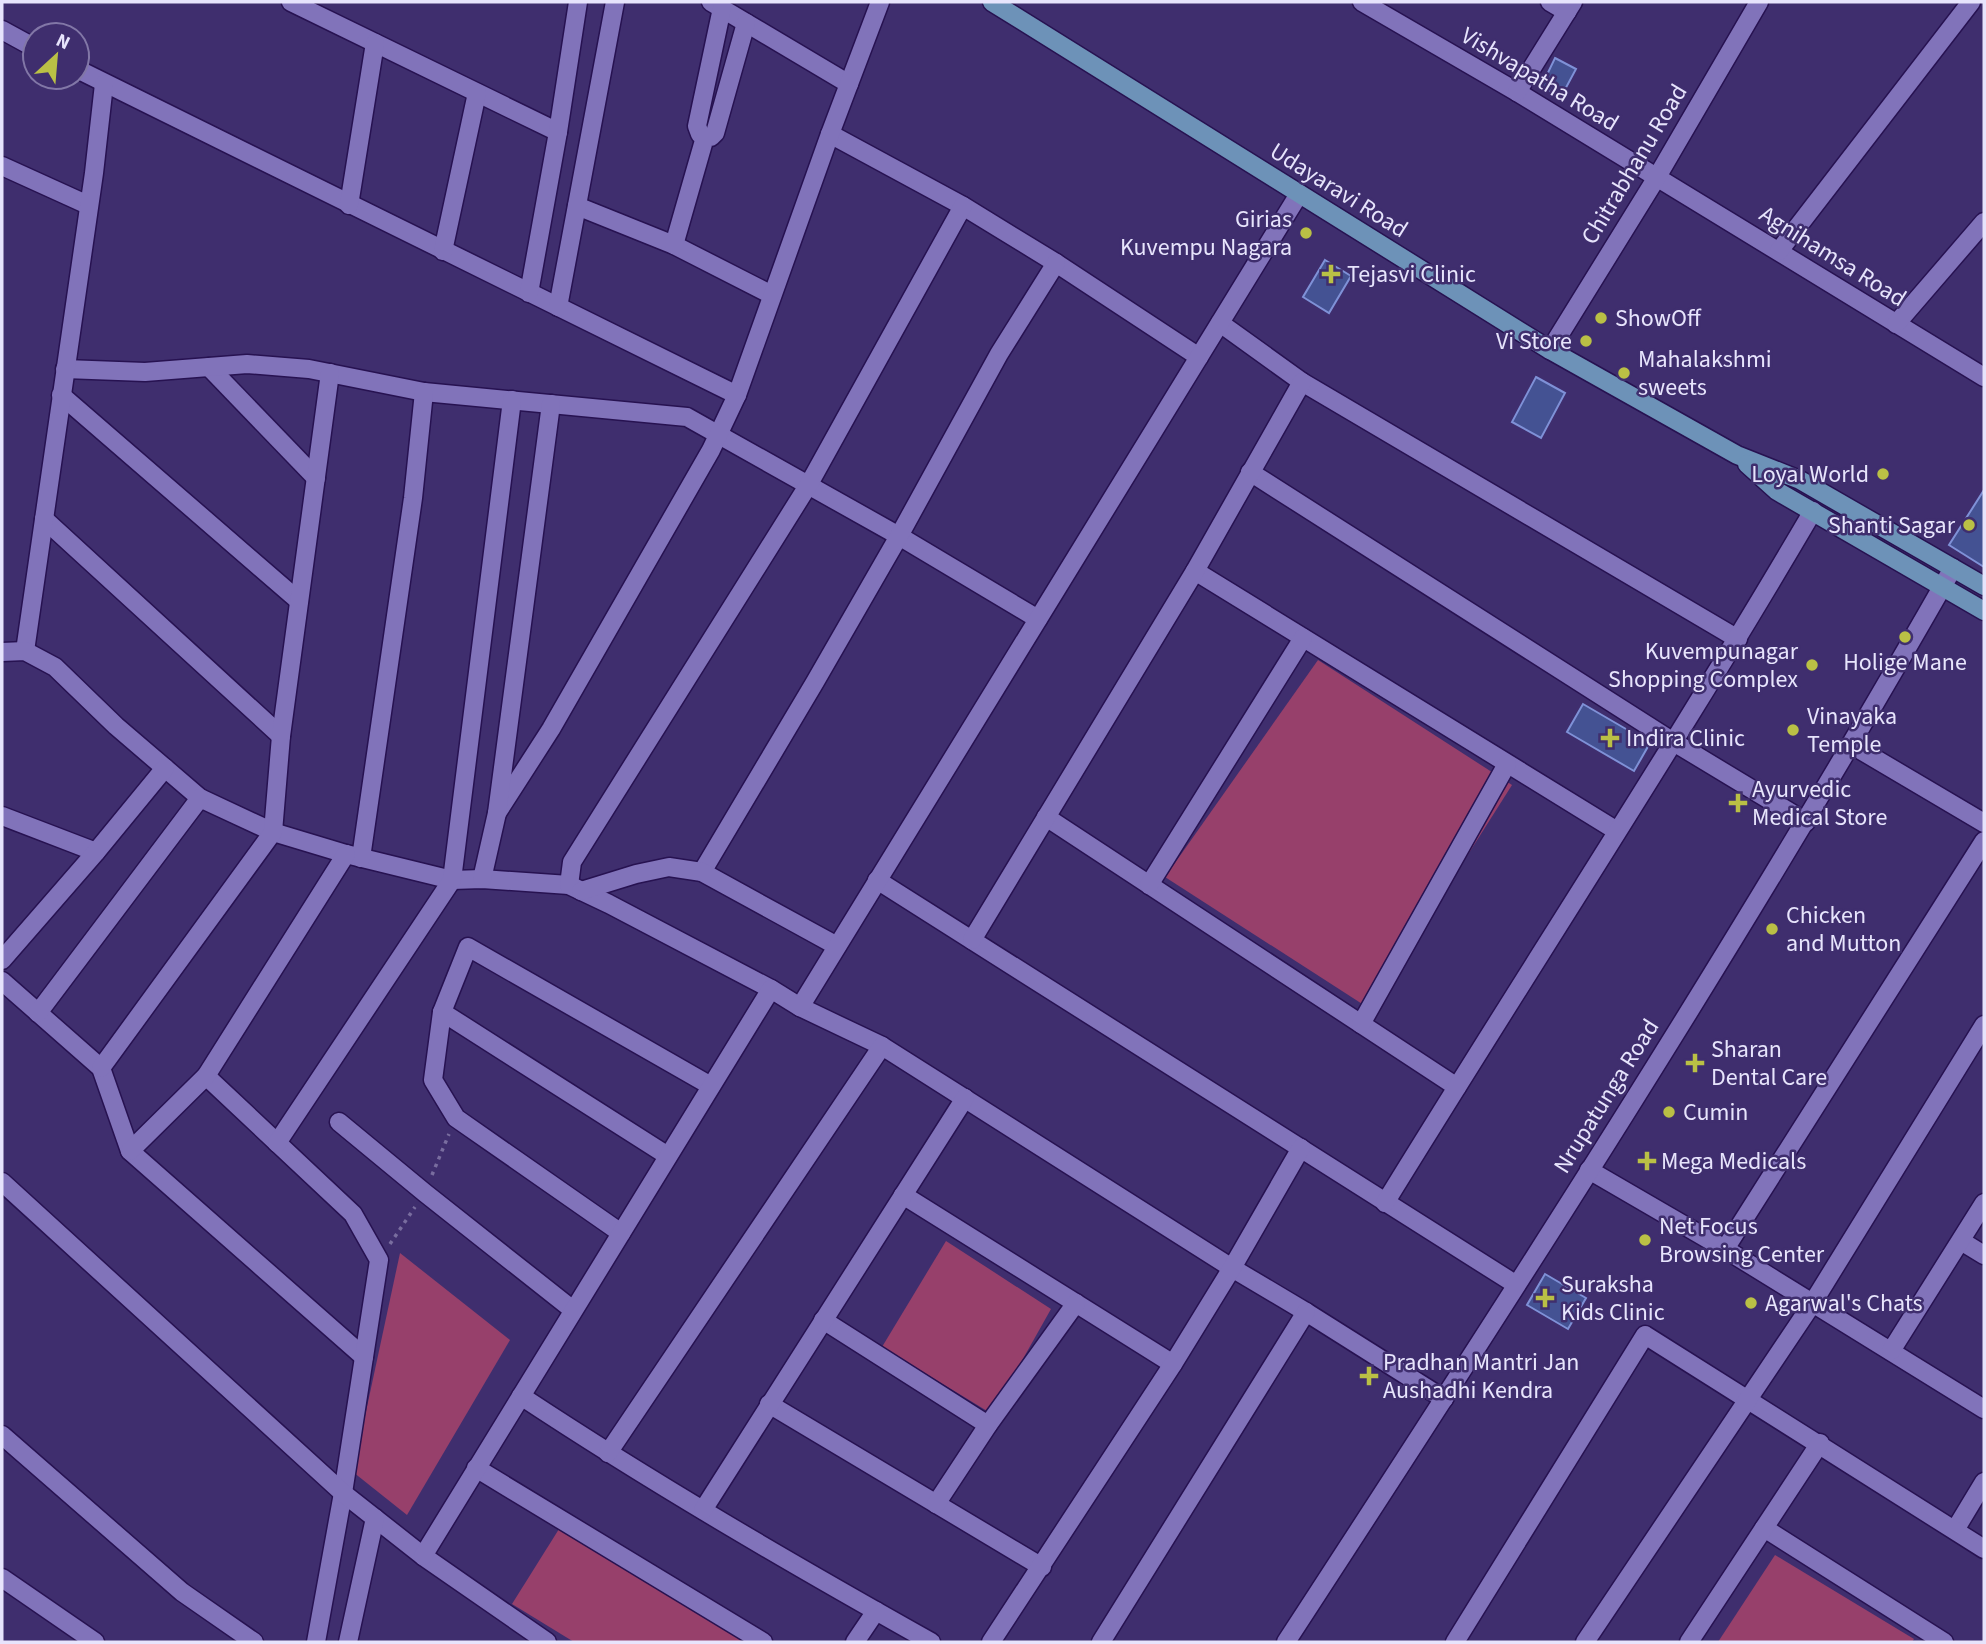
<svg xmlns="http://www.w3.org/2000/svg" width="1986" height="1644" font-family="'Source Sans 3',sans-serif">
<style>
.green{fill:#97406b}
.building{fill:#445293;stroke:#7f91d7;stroke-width:2}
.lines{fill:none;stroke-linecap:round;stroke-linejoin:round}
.street-casing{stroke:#271251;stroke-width:21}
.secondary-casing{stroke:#271251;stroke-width:21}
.path{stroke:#796d9f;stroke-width:3.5;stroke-dasharray:3.5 5;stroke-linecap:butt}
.street{stroke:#8173ba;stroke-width:18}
.secondary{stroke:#6d92b8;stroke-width:18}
.poi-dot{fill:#bac045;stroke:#3f2e6e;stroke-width:2.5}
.labels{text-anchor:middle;stroke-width:5;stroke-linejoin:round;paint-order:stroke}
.street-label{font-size:24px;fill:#e7e4fc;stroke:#3f2e6e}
.poi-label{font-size:24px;fill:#e7e4fc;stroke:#3f2e6e;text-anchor:start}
</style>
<rect width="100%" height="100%" fill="#3f2e6e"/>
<g class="green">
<path d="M1318,660L1512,785L1370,1009L1165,877Z"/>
<path d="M946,1241L1051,1309L992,1414L882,1347Z"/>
<path d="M400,1253L510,1340L407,1515L353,1472Z"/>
<path d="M559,1529L743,1639L741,1642H574L512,1604Z"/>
<path d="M1775,1555L1914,1639L1912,1642H1718Z"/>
</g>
<g class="building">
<path d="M1555,58L1576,69L1561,97L1541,87Z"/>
<path d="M1325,260L1351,276L1329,313L1303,297Z"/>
<path d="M1536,377L1565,393L1541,438L1512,422Z"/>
<path d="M1984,490V567L1949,545Z"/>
<path d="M1583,704L1650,743L1634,771L1567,732Z"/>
<path d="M1545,1274L1586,1298L1568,1329L1527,1305Z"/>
</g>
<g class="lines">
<g class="street-casing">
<g id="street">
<path d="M291,2L558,132"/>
<path d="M711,2L849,84"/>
<path d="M1362,2L1517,92L1984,377"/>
<path d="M1550,2L1567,12"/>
<path d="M2,30L35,48"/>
<path d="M77,69L737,395"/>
<path d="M1517,92L1573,2"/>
<path d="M830,134L963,206L1056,263L1199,357"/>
<path d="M705,137L700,134L697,126L722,8"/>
<path d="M2,166L88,205"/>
<path d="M349,205L375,43"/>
<path d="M577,206L674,245L772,295"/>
<path d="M674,245L705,137H711L715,133L746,23"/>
<path d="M443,251L477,93"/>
<path d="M1779,251L1971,2"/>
<path d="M529,293L558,132L578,2"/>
<path d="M558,307L615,2"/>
<path d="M1220,323L1302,382L1738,639"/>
<path d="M1896,324L1984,222"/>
<path d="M1550,350L1657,177L1759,2"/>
<path d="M209,367L316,478"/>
<path d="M65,369L145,372L247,364L309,369L424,392L687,417L899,536L1038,619"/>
<path d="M61,395L299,601"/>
<path d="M1250,472L1672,741L1806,822"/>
<path d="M44,519L281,736"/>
<path d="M1195,571L1617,831"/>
<path d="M25,651L94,173L104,84"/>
<path d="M2,652L25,651L55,667L116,726L200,798L273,832L346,854L452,880L482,879L569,885L609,904L771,989"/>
<path d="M1852,745L1984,823"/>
<path d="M497,813L551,729L711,450L737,395L830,134L880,2"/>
<path d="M2,816L96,852"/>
<path d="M1046,817L1457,1087"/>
<path d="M361,858L413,498L424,392"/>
<path d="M702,872L815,682L899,536L999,354L1056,263"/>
<path d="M482,879L497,813L551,404"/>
<path d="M877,880L1515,1284"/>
<path d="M569,885L572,862L809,484L963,206"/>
<path d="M1149,885L1303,638"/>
<path d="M581,891L636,874L669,867L702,872L837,946"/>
<path d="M972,940L1195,571L1302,382"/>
<path d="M2,960L96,852L165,768"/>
<path d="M2,981L101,1068L130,1151L364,1357"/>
<path d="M800,1007L882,1046L1232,1268L1306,1312L1444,1399"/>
<path d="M442,1012L668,1156"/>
<path d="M38,1013L200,798"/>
<path d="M1361,1024L1507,764"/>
<path d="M101,1068L273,832L281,736L330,373"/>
<path d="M206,1076L353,1214L379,1260L343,1493L316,1642"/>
<path d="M339,1122L425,1193L573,1310"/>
<path d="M277,1143L452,880L512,400"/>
<path d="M130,1151L206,1076L346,854"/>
<path d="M1589,1170L1725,1249L1984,1409"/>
<path d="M2,1182L343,1493L423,1556L547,1642"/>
<path d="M903,1195L1173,1364"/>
<path d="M1385,1203C1527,972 1676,745 1813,511"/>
<path d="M621,1233L456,1118L433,1080L442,1012L468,947L711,1086"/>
<path d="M1961,1241L1984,1255"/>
<path d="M1725,1249L1984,841"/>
<path d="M823,1320L988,1425"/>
<path d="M1891,1351L1984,1203"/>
<path d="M521,1396C654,1484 792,1564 931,1642"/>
<path d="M769,1404L1042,1567"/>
<path d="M2,1435L182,1592L254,1642"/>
<path d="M608,1453L882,1046"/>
<path d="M476,1468L763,1642"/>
<path d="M936,1504L988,1425L1076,1303"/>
<path d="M703,1510L965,1098"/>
<path d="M1764,1528L1944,1642"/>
<path d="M1955,1530L1984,1482"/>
<path d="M423,1556L771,989L800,1007L1299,194"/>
<path d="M2,1578L95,1642"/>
<path d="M348,1642L375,1518"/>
<path d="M855,1642L876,1611"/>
<path d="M991,1642L1173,1364L1232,1268L1301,1148"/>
<path d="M1101,1642L1306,1312"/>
<path d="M1286,1642C1516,1289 1745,934 1953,568"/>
<path d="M1455,1642L1645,1335L1984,1549"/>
<path d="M1585,1642L1812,1304L1984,1025"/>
<path d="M1689,1642L1820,1443"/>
</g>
</g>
<g class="secondary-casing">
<g id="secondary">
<path d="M992,2L1550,350L1737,455L1800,480L1984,586"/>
<path d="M1747,464L1777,491L1984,611"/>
</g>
</g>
<g class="path">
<path d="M432,1175L449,1134"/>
<path d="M390,1244L415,1207"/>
</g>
<use href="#street" class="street"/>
<use href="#secondary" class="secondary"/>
</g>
<g class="poi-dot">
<circle cx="1306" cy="233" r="7"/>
<path d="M1327.5 263.5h7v7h7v7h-7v7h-7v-7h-7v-7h7z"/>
<circle cx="1601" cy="318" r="7"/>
<circle cx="1586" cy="341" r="7"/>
<circle cx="1624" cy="373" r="7"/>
<circle cx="1883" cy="474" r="7"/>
<circle cx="1969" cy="525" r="7"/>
<circle cx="1905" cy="637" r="7"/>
<circle cx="1812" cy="665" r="7"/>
<circle cx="1793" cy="730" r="7"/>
<path d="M1606.5 727.5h7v7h7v7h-7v7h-7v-7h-7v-7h7z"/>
<path d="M1734.5 792.5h7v7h7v7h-7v7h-7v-7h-7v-7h7z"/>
<circle cx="1772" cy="929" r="7"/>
<path d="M1691.5 1052.5h7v7h7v7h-7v7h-7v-7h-7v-7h7z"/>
<circle cx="1669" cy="1112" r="7"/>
<path d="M1643.5 1150.5h7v7h7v7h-7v7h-7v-7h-7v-7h7z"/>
<circle cx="1645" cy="1240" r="7"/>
<path d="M1541.5 1287.5h7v7h7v7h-7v7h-7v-7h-7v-7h7z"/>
<circle cx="1751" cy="1303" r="7"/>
<path d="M1365.5 1365.5h7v7h7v7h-7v7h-7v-7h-7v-7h7z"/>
</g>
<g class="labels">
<g class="street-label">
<text transform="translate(1540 79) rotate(31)" y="8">Vishvapatha Road</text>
<text transform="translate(1634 164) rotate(-59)" y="8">Chitrabhanu Road</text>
<text transform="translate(1339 190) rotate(32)" y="8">Udayaravi Road</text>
<text transform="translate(1833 256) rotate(32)" y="8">Agnihamsa Road</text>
<text transform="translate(1606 1096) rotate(-58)" y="8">Nrupatunga Road</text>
</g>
<g class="poi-label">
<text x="1292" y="227" text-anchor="end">Girias<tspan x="1292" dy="28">Kuvempu Nagara</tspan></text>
<text x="1347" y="282">Tejasvi Clinic</text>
<text x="1615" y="326">ShowOff</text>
<text x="1572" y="349" text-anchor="end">Vi Store</text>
<text x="1638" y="367">Mahalakshmi<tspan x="1638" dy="28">sweets</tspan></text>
<text x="1869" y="482" text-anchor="end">Loyal World</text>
<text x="1955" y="533" text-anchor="end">Shanti Sagar</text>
<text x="1798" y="659" text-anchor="end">Kuvempunagar<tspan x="1798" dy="28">Shopping Complex</tspan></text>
<text x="1905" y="670" text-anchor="middle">Holige Mane</text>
<text x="1807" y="724">Vinayaka<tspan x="1807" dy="28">Temple</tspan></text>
<text x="1626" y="746">Indira Clinic</text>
<text x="1752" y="797">Ayurvedic<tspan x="1752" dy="28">Medical Store</tspan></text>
<text x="1786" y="923">Chicken<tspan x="1786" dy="28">and Mutton</tspan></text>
<text x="1711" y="1057">Sharan<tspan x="1711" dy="28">Dental Care</tspan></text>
<text x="1683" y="1120">Cumin</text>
<text x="1661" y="1169">Mega Medicals</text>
<text x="1659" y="1234">Net Focus<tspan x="1659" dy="28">Browsing Center</tspan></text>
<text x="1561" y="1292">Suraksha<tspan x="1561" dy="28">Kids Clinic</tspan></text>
<text x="1765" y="1311">Agarwal's Chats</text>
<text x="1383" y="1370">Pradhan Mantri Jan<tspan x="1383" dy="28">Aushadhi Kendra</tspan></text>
</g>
</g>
<rect width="1986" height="1644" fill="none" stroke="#e7e4fc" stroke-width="7"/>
<g transform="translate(56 56) rotate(26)"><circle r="33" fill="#3f2e6e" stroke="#8277a7" stroke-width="2"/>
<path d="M0-5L12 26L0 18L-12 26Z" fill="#bac045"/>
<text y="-10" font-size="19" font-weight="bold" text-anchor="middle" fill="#e7e4fc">N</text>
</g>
</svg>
